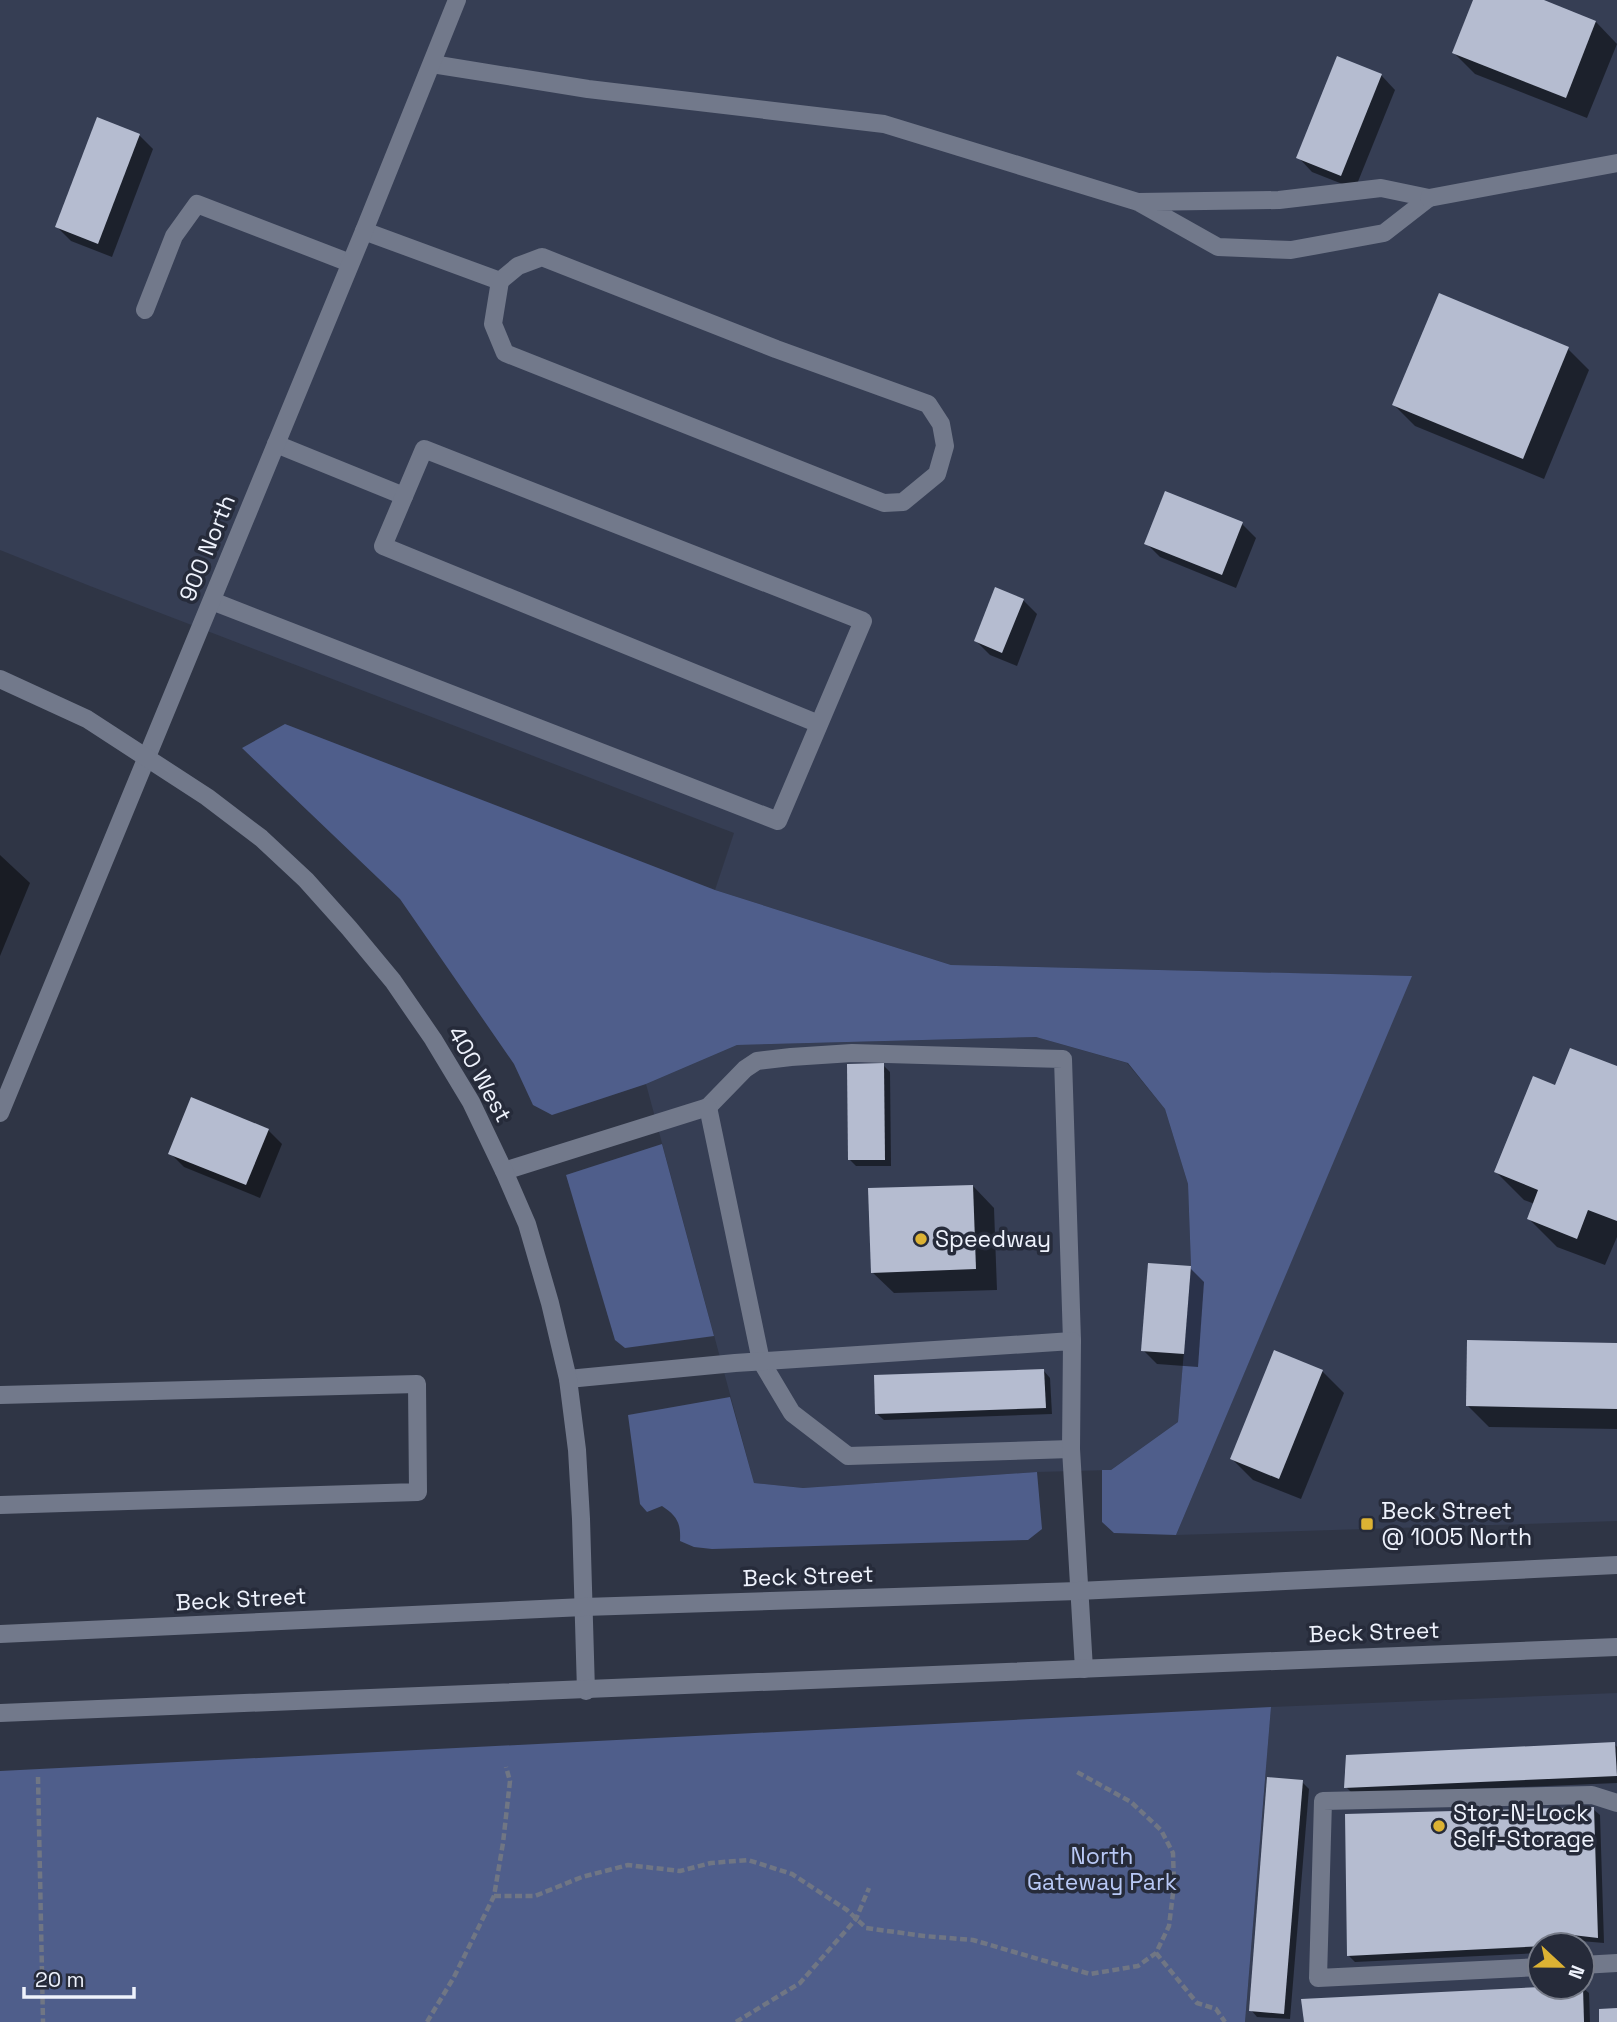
<svg xmlns="http://www.w3.org/2000/svg" width="1617" height="2022" font-family="'Space Grotesk',sans-serif">
<style>
.built{fill:#363e54;fill-rule:evenodd}
.green{fill:#4f5e8b}
.shadow{fill:#0007}
.building{fill:#b5bcd0}
.lines{fill:none;stroke-linecap:round;stroke-linejoin:round}
.path{stroke:#707684;stroke-width:4.5;stroke-dasharray:7 3.5;stroke-linecap:butt}
.lane{stroke:#72798b;stroke-width:18}
.street{stroke:#72798b;stroke-width:18}
.secondary{stroke:#72798b;stroke-width:18}
.poi-dot{fill:#dcb233;stroke:#262b3a;stroke-width:2.5}
.labels{text-anchor:middle;stroke-width:7;stroke-linejoin:round;paint-order:stroke}
.street-label{font-size:23px;fill:#eef2fc;stroke:#262b3a}
.poi-label{font-size:23px;fill:#eef2fc;stroke:#262b3a;text-anchor:start}
.park-label{font-size:23px;fill:#b8c8f5;stroke:#262b3a}
</style>
<rect width="100%" height="100%" fill="#2f3545"/>
<g class="built">
<path d="M0,0H1617V1521L1176,1535L1411,976L951,965L715,890L734,833L90,586L0,550Z"/>
<path d="M1036,1037L1127,1063L1165,1109L1188,1184L1191,1266L1178,1422L1111,1470L1037,1472L803,1488L754,1483L646,1084L737,1045Z"/>
<path d="M1617,1693V2022H1245L1271,1707ZM1540,1945H1582V1987H1540Z"/>
</g>
<g class="green">
<path d="M285,724L715,890L951,965L1412,976L1176,1535L1114,1533L1102,1522V1470H1111L1178,1422L1191,1266L1188,1184L1165,1109L1128,1063L1036,1037L737,1045L646,1084L552,1115L533,1105L514,1064L400,899L242,748Z"/>
<path d="M662,1144L714,1336L625,1348L615,1340L566,1175Z"/>
<path d="M730,1397L754,1483L803,1488L1037,1472L1042,1529L1028,1540L712,1549L694,1547L680,1541C681,1523 677,1516 662,1506L647,1512L640,1504L628,1415Z"/>
<path d="M1271,1707L1245,2022H0V1771Z"/>
</g>
<g class="shadow">
<path d="M1475,0H1539L1596,22L1617,44L1587,118L1475,74L1454,53Z"/>
<path d="M1381,75L1395,90L1355,189L1312,172L1298,157Z"/>
<path d="M139,135L153,149L112,257L71,241L57,227Z"/>
<path d="M1568,349L1589,370L1544,479L1415,426L1394,405Z"/>
<path d="M1242,524L1256,538L1236,588L1160,557L1146,543Z"/>
<path d="M1023,600L1037,614L1017,666L990,655L976,641Z"/>
<path d="M0,855L30,883L0,956Z"/>
<path d="M883,1065L890,1072L891,1166H856L850,1160Z"/>
<path d="M1617,1068V1237L1605,1265L1557,1247L1529,1219L1535,1204L1524,1200L1496,1172L1556,1087Z"/>
<path d="M268,1130L282,1144L260,1198L184,1167L170,1153Z"/>
<path d="M973,1186L994,1208L997,1290L894,1293L872,1272Z"/>
<path d="M1190,1268L1204,1282L1198,1367L1157,1364L1143,1350Z"/>
<path d="M1617,1344V1429L1489,1427L1467,1405Z"/>
<path d="M1044,1371L1050,1378L1052,1414L884,1420L877,1414Z"/>
<path d="M1322,1371L1344,1393L1301,1499L1253,1480L1232,1459Z"/>
<path d="M1614,1744L1617,1747V1783L1353,1794L1346,1787Z"/>
<path d="M1302,1782L1309,1789L1290,2019L1257,2017L1251,2010Z"/>
<path d="M1593,1809L1600,1815L1604,1943L1569,1940L1570,1945H1540V1953L1355,1962L1349,1956Z"/>
<path d="M1575,1987H1582L1589,1993L1590,2022H1306Z"/>
</g>
<g class="building">
<path d="M1473,0H1544L1596,21L1566,98L1452,53Z"/>
<path d="M1337,56L1382,74L1341,176L1296,158Z"/>
<path d="M97,117L140,134L98,244L55,227Z"/>
<path d="M1439,293L1569,347L1523,459L1392,405Z"/>
<path d="M1165,491L1243,522L1222,575L1144,544Z"/>
<path d="M995,587L1024,599L1002,653L974,641Z"/>
<path d="M1570,1048L1617,1066V1221L1588,1210L1577,1239L1527,1219L1538,1190L1494,1172L1533,1076L1555,1085Z"/>
<path d="M884,1063L885,1160H848L847,1064Z"/>
<path d="M191,1097L269,1129L246,1185L168,1154Z"/>
<path d="M973,1185L976,1269L871,1273L868,1188Z"/>
<path d="M1148,1263L1191,1266L1184,1354L1141,1351Z"/>
<path d="M1467,1340L1617,1343V1409L1466,1406Z"/>
<path d="M1274,1350L1323,1370L1279,1479L1230,1459Z"/>
<path d="M1044,1369L1046,1408L875,1414L874,1375Z"/>
<path d="M1615,1742L1617,1776L1344,1788L1346,1755Z"/>
<path d="M1267,1777L1303,1780L1284,2014L1249,2011Z"/>
<path d="M1594,1807L1598,1938L1564,1934L1565,1945L1347,1956L1345,1814Z"/>
<path d="M1541,1987H1583L1584,2022H1304L1301,1999Z"/>
<path d="M1617,2008V2022H1599V2009Z"/>
</g>
<g class="lines">
<g class="path">
<path d="M38,1777L43,2022"/>
<path d="M494,1896H535L582,1877L628,1865L680,1871L711,1863L748,1860L792,1874L847,1910L866,1928L924,1936L973,1940L1090,1974L1138,1966L1156,1953L1169,1926L1174,1885L1173,1853L1161,1830L1131,1802L1077,1772"/>
<path d="M1156,1953L1197,2003L1216,2009L1225,2022"/>
<path d="M427,2022L454,1977L494,1896L503,1843L510,1781L506,1767"/>
<path d="M736,2022L800,1983L856,1919L869,1888"/>
</g>
<g class="lane">
<path d="M432,64L588,89L884,124L1138,202L1218,247L1291,250L1384,233L1429,198L1381,188L1279,200L1138,202"/>
<path d="M1429,198L1617,163"/>
<path d="M364,231L500,281L518,266L542,257L776,349L928,404L941,424L945,446L937,474L903,502L884,503L505,353L493,324L500,281"/>
<path d="M145,310L174,236L197,204L350,263"/>
<path d="M276,444L404,496"/>
<path d="M212,601L778,821L863,621L424,449L383,546L819,724"/>
<path d="M708,1107L745,1069L757,1061L791,1057L852,1053L1063,1059L1072,1341"/>
<path d="M504,1171L708,1107L761,1361L792,1413L848,1456L1071,1449"/>
<path d="M568,1379L735,1363L1072,1341L1071,1449L1084,1669"/>
<path d="M0,1395L417,1384L418,1492L0,1505"/>
<path d="M1582,1965L1617,1963"/>
<path d="M1540,1967L1318,1978L1323,1801L1592,1795L1617,1803"/>
</g>
<path class="street" d="M0,1113L364,231L457,0"/>
<g class="secondary">
<path d="M0,679L87,719L207,797L261,838L306,880L349,928L393,981L433,1039L471,1102L504,1171L527,1224L550,1303L568,1379L577,1450L581,1519L586,1691"/>
<path d="M0,1634L584,1607L1078,1591L1617,1565"/>
<path d="M0,1713L1617,1647"/>
</g>
</g>
<g class="poi-dot">
<circle cx="921" cy="1239" r="7"/>
<rect x="1360" y="1517" width="14" height="14" rx="3.5"/>
<circle cx="1439" cy="1826" r="7"/>
</g>
<g class="labels">
<g class="street-label">
<text transform="translate(207 548) rotate(-68)" y="8">900 North</text>
<text transform="translate(480 1074) rotate(61)" y="8">400 West</text>
<text transform="translate(808 1576) rotate(-2)" y="8">Beck Street</text>
<text transform="translate(241 1599) rotate(-3)" y="8">Beck Street</text>
<text transform="translate(1374 1632) rotate(-2)" y="8">Beck Street</text>
</g>
<g class="poi-label">
<text x="935" y="1247">Speedway</text>
<text x="1381" y="1519">Beck Street<tspan x="1381" dy="26">@ 1005 North</tspan></text>
<text x="1453" y="1821">Stor-N-Lock<tspan x="1453" dy="26">Self-Storage</tspan></text>
</g>
<g class="park-label">
<text x="1102" y="1864">North<tspan x="1102" dy="26">Gateway Park</tspan></text>
</g>
</g>
<g transform="translate(1561 1966) rotate(112)"><circle r="33" fill="#262b3a" stroke="#767b88" stroke-width="2"/>
<path d="M0-5L12 26L0 18L-12 26Z" fill="#dcb233"/>
<text y="-10" font-size="19" font-weight="bold" text-anchor="middle" fill="#eef2fc">N</text>
</g>
<path d="M24 1987v10h110v-10" fill="none" stroke="#eef2fc" stroke-width="3.5"/>
<text x="35" y="1987" font-size="21" fill="#eef2fc" stroke="#262b3a" stroke-width="5" paint-order="stroke">20 m</text>
</svg>
